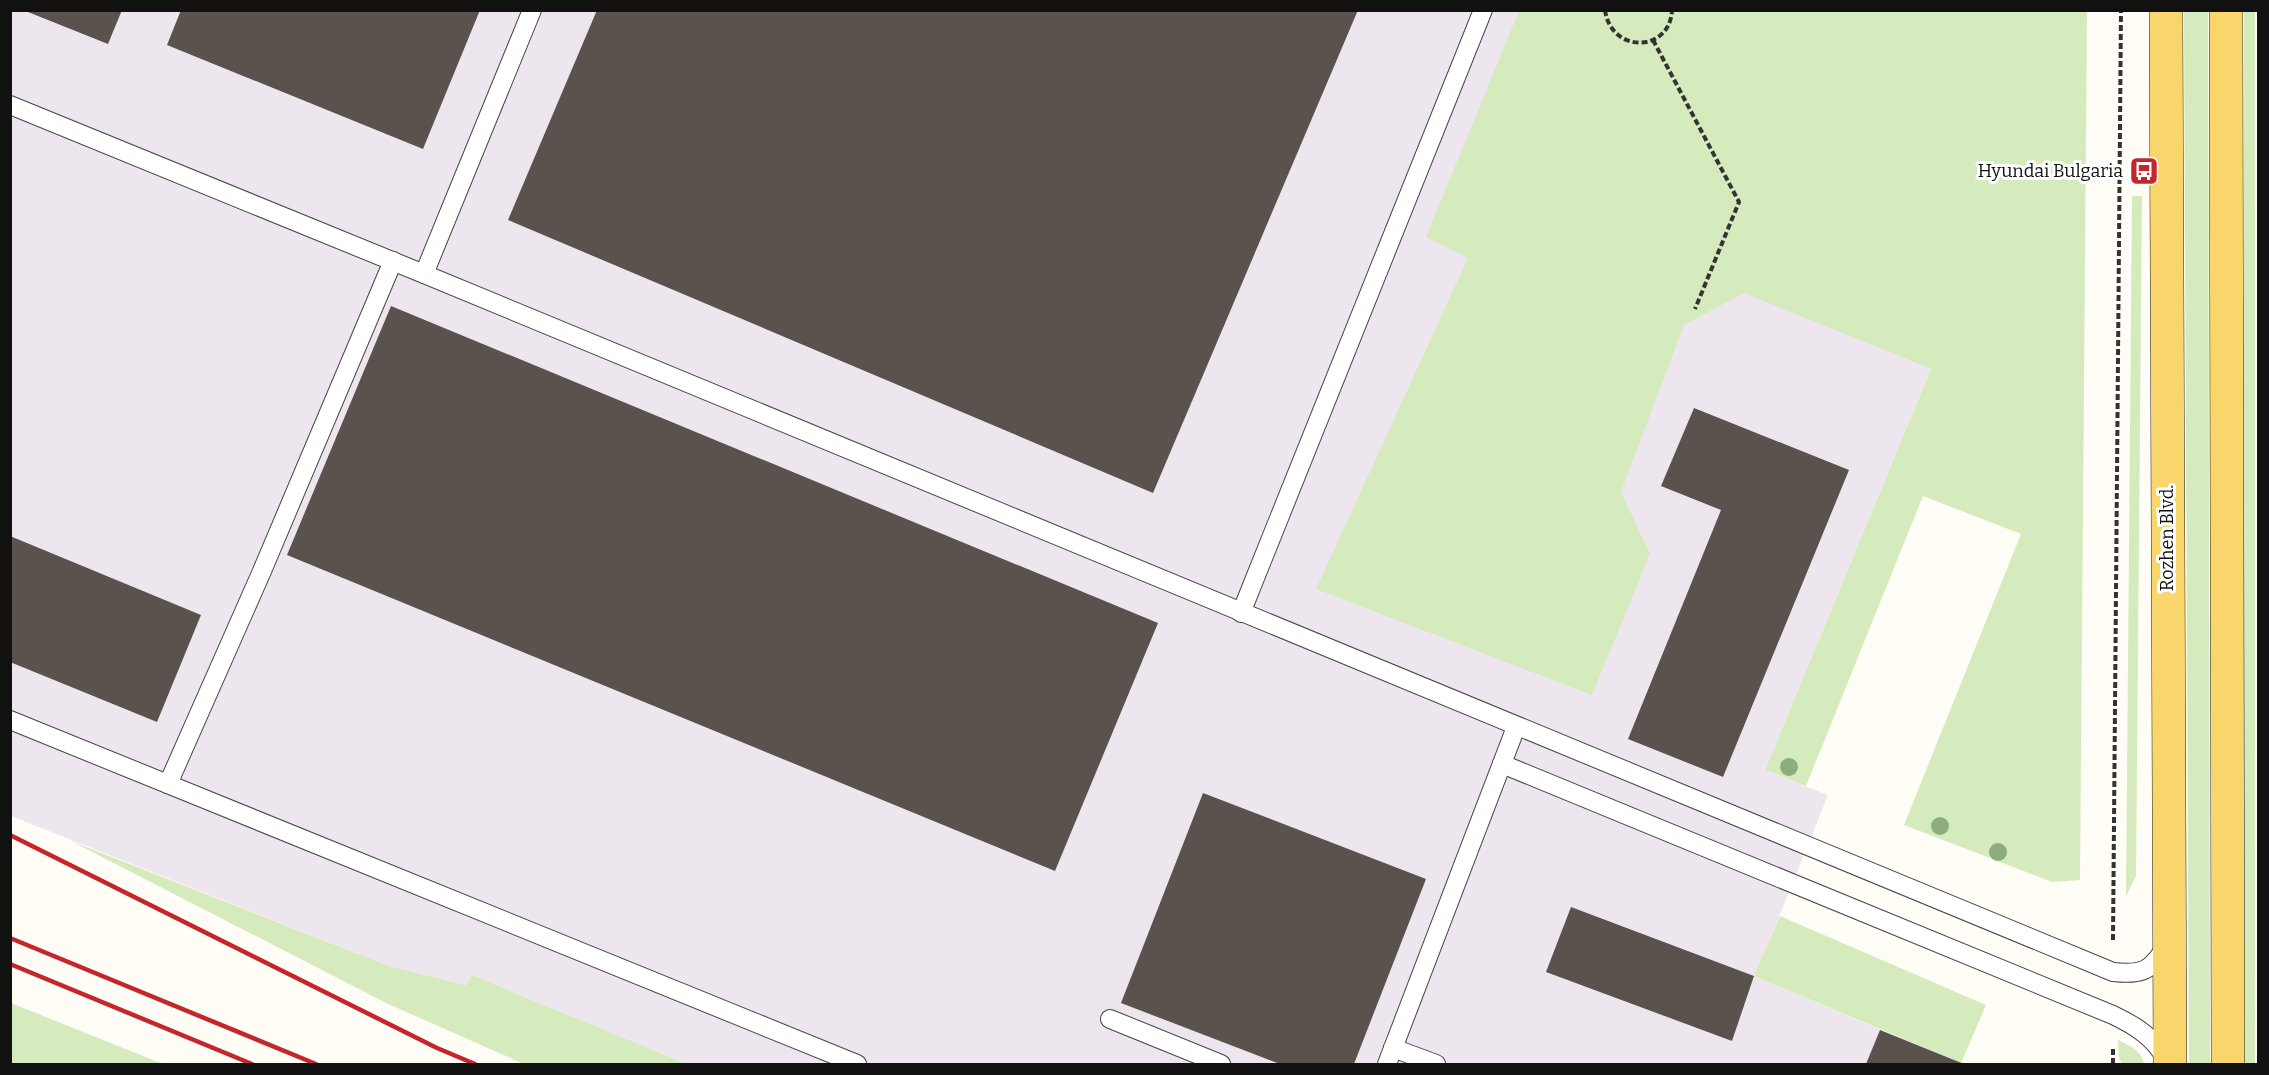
<svg xmlns="http://www.w3.org/2000/svg" width="2269" height="1075" font-family="Bitter,serif">
<style>
.industrial{fill:#eee6ef}
.green{fill:#d5ebbd}
.building{fill:#5a524d}
.lines{fill:none;stroke-linecap:round;stroke-linejoin:round}
.lane-casing{stroke:#444;stroke-width:20}
.primary-casing{stroke:#222;stroke-width:34}
.path{stroke:#333;stroke-width:4;stroke-dasharray:6 3;stroke-linecap:butt}
.lane{stroke:#fff;stroke-width:18}
.primary{stroke:#f9d66b;stroke-width:33}
.rail{stroke:#c4262e;stroke-width:4.5}
.tree{fill:#8dad7f}
.labels{text-anchor:middle;stroke-width:6;stroke-linejoin:round;paint-order:stroke}
.poi-label{font-size:18px;fill:#111;stroke:#fff;text-anchor:end}
.street-label{font-size:18px;fill:#111;stroke:#fff}
</style>
<rect width="100%" height="100%" fill="#fffdf5"/>
<path class="industrial" d="M10,11H2079L1765,770L1828,795L1755,976L1960,1064H687L472,975L467,985L389,966L11,816Z"/>
<g class="green">
<path d="M2255,10V1064H2243L2244,11Z"/>
<path d="M1519,11H2087L2080,880L2052,882L1904,825L2021,534L1923,496L1806,786L1765,770L1931,369L1744,293L1684,325L1621,492L1650,554L1592,695L1316,589L1468,258L1426,237Z"/>
<path d="M2184,11H2208L2210,1064H2189Z"/>
<path d="M2132,196H2142L2136,876L2126,896Z"/>
<path d="M71,841L389,966L466,985L472,975L687,1064H524L386,1003Z"/>
<path d="M1780,916L1986,1005L1961,1063L1754,976Z"/>
<path d="M11,1003L163,1064H11Z"/>
<path d="M2118,1040C2130,1046 2142,1051 2144,1064H2122L2119,1058Z"/>
</g>
<g class="building">
<path d="M23,10H122L108,44Z"/>
<path d="M181,10H480L423,149L167,45Z"/>
<path d="M597,10H1358L1153,493L508,220Z"/>
<path d="M391,306L1158,623L1055,871L287,555Z"/>
<path d="M1694,408L1849,470L1723,777L1628,739L1721,510L1661,486Z"/>
<path d="M10,536L201,615L157,722L10,662Z"/>
<path d="M1203,793L1426,879L1354,1064H1280L1121,1003Z"/>
<path d="M1571,907L1754,976L1732,1041L1546,972Z"/>
<path d="M1880,1030L1964,1064H1866Z"/>
</g>
<g class="lines">
<g class="lane-casing">
<g id="lane">
<path d="M10,105L424,274L2113,972C2143,975 2151,971 2167,945"/>
<path d="M424,274L532,10"/>
<path d="M1241,613L1483,10"/>
<path d="M10,720L857,1064"/>
<path d="M1502,764L2113,1015C2136,1026 2155,1038 2167,1061"/>
<path d="M168,784L262,571L393,261"/>
<path d="M1110,1019L1221,1064"/>
<path d="M1393,1048L1436,1064"/>
<path d="M1387,1064L1516,727"/>
</g>
</g>
<g class="primary-casing">
<g id="primary">
<path d="M2166,10L2170,1064"/>
<path d="M2226,10L2228,1064"/>
</g>
</g>
<g class="path">
<path d="M1605,10C1611,54 1670,53 1672,10"/>
<path d="M1653,40L1739,202L1695,309"/>
<path d="M2113,940L2121,10"/>
<path d="M2113,1064V1046"/>
</g>
<use href="#lane" class="lane"/>
<use href="#primary" class="primary"/>
<g class="rail">
<path d="M10,835L437,1048L475,1064"/>
<path d="M10,938L316,1064"/>
<path d="M10,964L252,1064"/>
</g>
</g>
<g class="tree">
<circle cx="1789" cy="767" r="9"/>
<circle cx="1940" cy="826" r="9"/>
<circle cx="1998" cy="852" r="9"/>
</g>
<defs>
<g id="bus-square" transform="scale(1.5)"><rect x="-9" y="-9" width="18" height="18" rx="4" fill="#c4262e" stroke="#fff"/><path d="M-5-6H5V4H4V6H2V4H-2V6H-4V4H-5ZM-3.5-4V0h7V-4ZM-3.5 1.2v1.5H-2V1.2ZM2 1.2v1.5H3.5V1.2Z" fill="#fff"/></g>
</defs>
<g fill-rule="evenodd">
<use href="#bus-square" x="2144" y="171"/>
</g>
<g class="labels">
<g class="poi-label">
<text x="2123" y="177">Hyundai Bulgaria</text>
</g>
<g class="street-label">
<text transform="translate(2167 538) rotate(-90)" y="6">Rozhen Blvd.</text>
</g>
</g>
<rect width="2269" height="1075" fill="none" stroke="#111111" stroke-width="24"/>
</svg>
